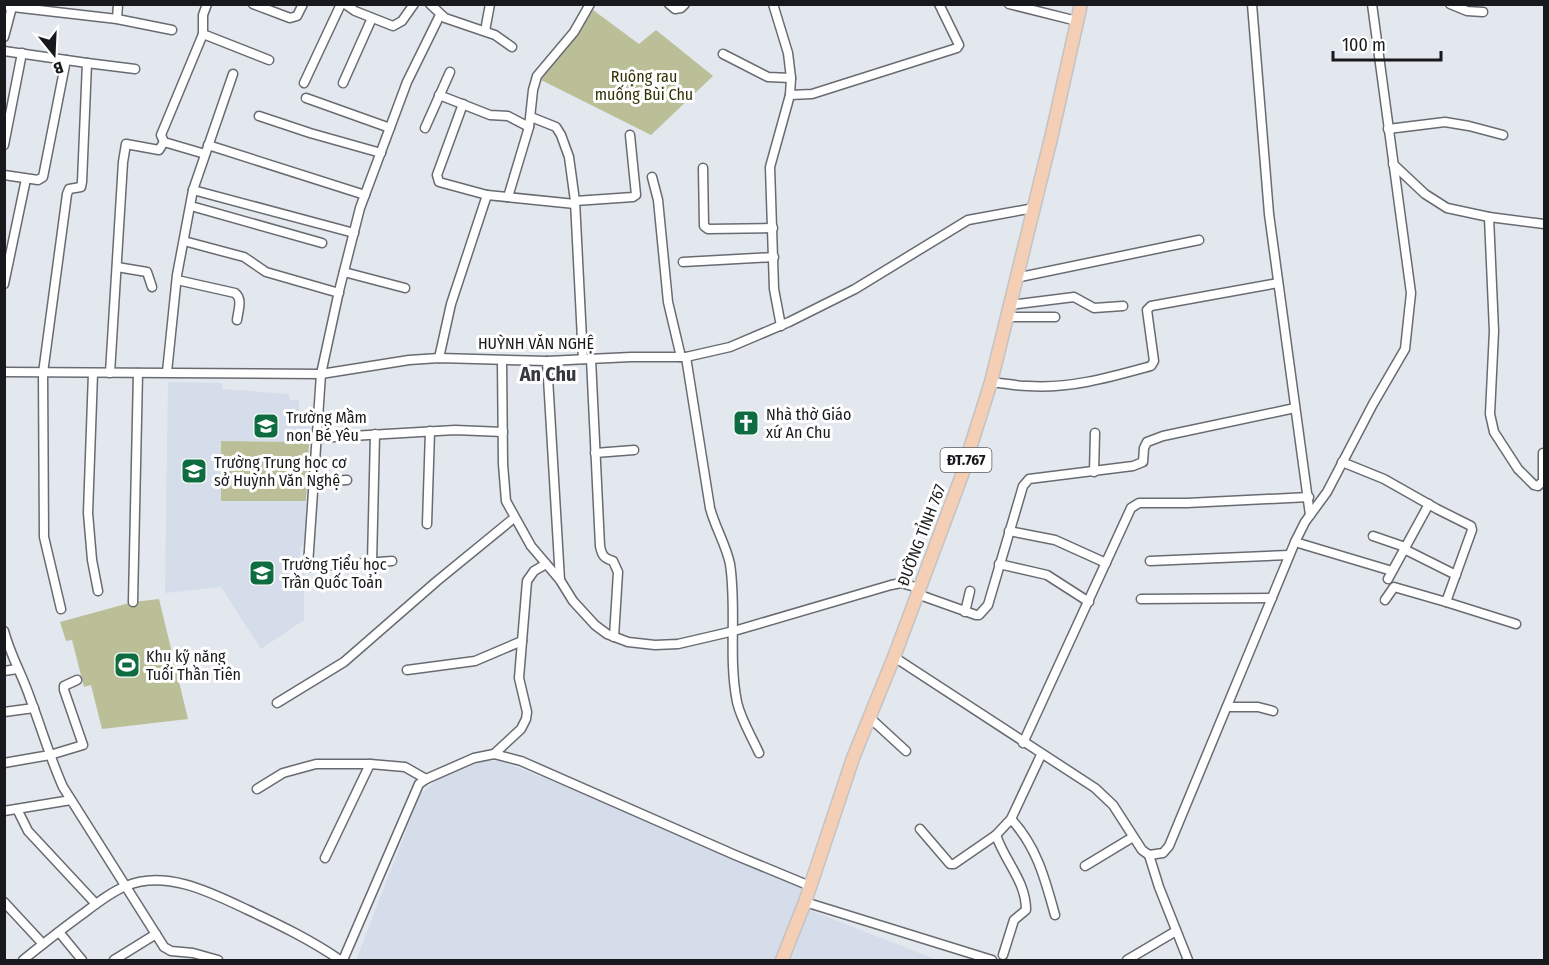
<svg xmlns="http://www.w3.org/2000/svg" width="1549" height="965" font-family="'Fira Sans Condensed',sans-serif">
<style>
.built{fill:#d5dcea}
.green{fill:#bbbf97}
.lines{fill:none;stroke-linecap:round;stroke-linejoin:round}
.street-casing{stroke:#686b71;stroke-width:11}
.primary-casing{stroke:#c3c3c4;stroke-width:15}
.street{stroke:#fff;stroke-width:8}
.primary{stroke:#f4ceb5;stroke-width:12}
.labels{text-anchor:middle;stroke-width:6;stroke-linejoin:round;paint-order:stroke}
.shield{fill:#fff;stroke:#5d5e60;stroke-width:1.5}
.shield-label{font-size:15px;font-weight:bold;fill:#18191c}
.park-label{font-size:16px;fill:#313303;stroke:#fff}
.street-label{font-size:16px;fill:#18191c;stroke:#fff}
.poi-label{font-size:16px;fill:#18191c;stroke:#fff;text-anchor:start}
.quarter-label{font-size:20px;font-weight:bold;fill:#35383e;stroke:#fff}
</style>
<rect width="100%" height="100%" fill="#e3e7ee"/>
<g class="built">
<path d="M168,382L222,383V389L289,394L290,400H299V410L311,411L309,442L221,441L222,501H306L304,544L300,548V557L304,559V620L261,649L221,587L165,593Z"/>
<path d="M482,761H501L806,881L797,905L937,960H356L420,795L439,778Z"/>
</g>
<g class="green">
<path d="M593,10L639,44L656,30L713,76L651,135L541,80Z"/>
<path d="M221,441L309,442L306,501H221Z"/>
<path d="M159,599L188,719L102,729L91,685L84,687L72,640L66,641L60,622L133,602Z"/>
</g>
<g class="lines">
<g class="street-casing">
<g id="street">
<path d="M253,4L290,18L297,16L303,4"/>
<path d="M345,4L355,11L393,26L402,21L414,4"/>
<path d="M430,4L445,18L495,35L512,47"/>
<path d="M669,4L675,9L681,8L685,4"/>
<path d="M773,4L788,53L791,78L790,95L770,167L774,289L781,326"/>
<path d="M1009,4L1077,21"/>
<path d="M1252,4L1269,214L1310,515"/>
<path d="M1450,4L1467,11L1483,12"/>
<path d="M4,6L117,19L172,30"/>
<path d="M117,19L118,4"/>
<path d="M485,31L490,4"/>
<path d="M203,34L269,60"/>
<path d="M4,37L12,7"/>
<path d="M4,51L87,63L82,182L81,187L69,189L67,194L43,373L44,537L61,609"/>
<path d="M723,54L768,77L791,78"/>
<path d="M87,63L135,69"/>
<path d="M304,83L341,4"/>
<path d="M343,83L372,18"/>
<path d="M439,95L490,115L508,116L529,127"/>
<path d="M790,95L812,94L957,48L959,45L939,4"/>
<path d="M306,98L390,128"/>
<path d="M463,104L437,175L439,182L487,195L575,204"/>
<path d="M259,116L310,133L381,153"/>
<path d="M531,117L556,127L561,135L569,157L575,201L583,359"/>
<path d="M425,128L450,72"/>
<path d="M1388,129L1445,122L1469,126L1503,135"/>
<path d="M4,145L22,53"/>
<path d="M208,145L365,195"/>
<path d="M205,154L164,142L161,135L203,34V15L207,4"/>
<path d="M1393,164L1425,194L1447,208L1489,217L1544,224"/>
<path d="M703,168L704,226L708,229L773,228"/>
<path d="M4,175L38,180L43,177L66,60"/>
<path d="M652,177L658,200L668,302L681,357"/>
<path d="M193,190L354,233"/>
<path d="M508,197L529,127L533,90L537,76L574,32L590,4"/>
<path d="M575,201L633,197L636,195L630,135"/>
<path d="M191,206L322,243"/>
<path d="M1489,217L1494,331L1490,414L1494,432L1518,469L1534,485L1538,486L1543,481V453"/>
<path d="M184,241L244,257L266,272L339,293"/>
<path d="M683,262L774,257"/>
<path d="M117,267L147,272L152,287"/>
<path d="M344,272L405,288"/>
<path d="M1015,278L1199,240"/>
<path d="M177,280L235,293C243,299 238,311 237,320"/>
<path d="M4,284L26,179"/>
<path d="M1010,305L1074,297L1094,308L1123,306"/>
<path d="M1007,317H1055"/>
<path d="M686,357L710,508C715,527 726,545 730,564C737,610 728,657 737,702C741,720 752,737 759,753"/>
<path d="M439,358L451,304L487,195"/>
<path d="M591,359L600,546C602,556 604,558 613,561L618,572L614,637"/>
<path d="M502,361L503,464L506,501L531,546L560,580L573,601L595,625L607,634L628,642L655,645L678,644L734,631L891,585L901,583L919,588"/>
<path d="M547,361L560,580"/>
<path d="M4,372L321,374L409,360L439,358L547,361L631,357H686L730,347L789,322L855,289L968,220L1034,208"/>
<path d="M167,372L177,275L193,190L233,74"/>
<path d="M93,373L88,513L92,560L98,591"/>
<path d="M110,373L123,162L126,144L159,150L164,142"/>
<path d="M991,382C1003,383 1016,386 1028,386C1070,389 1111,377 1151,366L1154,361L1147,310L1151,306L1278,283"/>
<path d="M317,438L455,430L503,432"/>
<path d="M595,453L634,450"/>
<path d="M1342,462L1384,479L1437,509L1471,526L1472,530L1446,602L1516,624"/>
<path d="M1094,472L1095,433"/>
<path d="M314,482L347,480"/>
<path d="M427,524L430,431"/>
<path d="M1009,531L1055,540L1106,563"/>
<path d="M1373,536L1405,547"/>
<path d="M1295,542L1392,571"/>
<path d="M1404,549L1456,575"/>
<path d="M392,561L311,567L308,565L321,374L339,291L360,208L407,82L440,15"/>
<path d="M1150,561L1289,555"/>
<path d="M372,563L375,434"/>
<path d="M999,564L1047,575L1089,602"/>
<path d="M1388,579L1429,504"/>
<path d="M917,594L976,615H979L988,605L1023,486L1029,479L1133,466L1143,462L1144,448L1147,442L1163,436L1295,408"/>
<path d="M1141,599L1272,598"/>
<path d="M1385,600L1394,587L1446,602"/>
<path d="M133,602L138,373"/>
<path d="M965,612L970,591"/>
<path d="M4,631C11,657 22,674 30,698C41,727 50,758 63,787L164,947L171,951L193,953L218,960"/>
<path d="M894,657L1095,788L1113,805L1142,850L1149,855L1163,853L1169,846L1295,542L1305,522L1327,492L1373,404L1405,349L1411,293L1372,4"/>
<path d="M407,670L475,661L522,641"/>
<path d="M4,671L17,669"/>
<path d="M277,703L344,662L437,581L514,518"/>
<path d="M1227,707H1258L1273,711"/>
<path d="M4,712L34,708"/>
<path d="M869,717L906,751"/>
<path d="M1023,743L1131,508L1139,503H1187L1309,497"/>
<path d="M494,754L521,729L526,719L527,712L519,678L527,581L534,571L546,564"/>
<path d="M4,763L50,755L83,745L64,690V686L77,680"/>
<path d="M257,789L283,773L316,764H370L405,767L426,779"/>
<path d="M17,809L28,831L96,904"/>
<path d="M4,811L71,800"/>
<path d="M1011,819C1037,847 1045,879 1055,915"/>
<path d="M920,829L950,864H954L996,835L1011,819L1041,755"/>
<path d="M996,835C1005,862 1026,881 1026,910L1014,920L1003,955"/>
<path d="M1149,855L1159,887L1188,960"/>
<path d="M325,858L370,764"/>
<path d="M1085,866L1133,837"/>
<path d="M4,902L43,944"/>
<path d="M805,902L992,960"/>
<path d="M59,932L82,960"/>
<path d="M23,960C43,944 63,928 84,913C97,903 111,892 126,886C166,869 212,893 248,910C280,925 311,940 340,960"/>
<path d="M114,960L156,934"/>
<path d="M343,960L419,784L426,779L474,758L494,754L521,761L735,855L810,886"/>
<path d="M1127,960L1176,931"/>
</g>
</g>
<g class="primary-casing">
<path id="primary" d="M782,960L805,902L853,758L894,657L962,475L973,439L991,382L1052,134L1081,4"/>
</g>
<use href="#street" class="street"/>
<use href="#primary" class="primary"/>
</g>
<defs>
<g id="church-square" transform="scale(1.35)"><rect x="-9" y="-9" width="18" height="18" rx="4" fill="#0e6c41" stroke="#fff"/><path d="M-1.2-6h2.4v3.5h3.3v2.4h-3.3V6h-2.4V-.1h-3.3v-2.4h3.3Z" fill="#fff"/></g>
<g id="school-square" transform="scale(1.35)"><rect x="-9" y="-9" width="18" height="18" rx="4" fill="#0e6c41" stroke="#fff"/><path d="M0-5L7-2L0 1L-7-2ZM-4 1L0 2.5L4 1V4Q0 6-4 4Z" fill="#fff"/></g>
<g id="stadium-square" transform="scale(1.35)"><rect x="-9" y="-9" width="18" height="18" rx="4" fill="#0e6c41" stroke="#fff"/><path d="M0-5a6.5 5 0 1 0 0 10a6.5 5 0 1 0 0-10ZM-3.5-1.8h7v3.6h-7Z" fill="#fff"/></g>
</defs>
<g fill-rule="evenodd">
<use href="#church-square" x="746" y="423"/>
<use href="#school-square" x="266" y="426"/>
<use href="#school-square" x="194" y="471"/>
<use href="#school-square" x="262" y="573"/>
<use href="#stadium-square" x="127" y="665"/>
</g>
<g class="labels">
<rect class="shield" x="940.5" y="448" width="51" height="24" rx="4.5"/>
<g class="shield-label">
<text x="966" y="465">ĐT.767</text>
</g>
<g class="park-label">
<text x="644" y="82">Ruộng rau<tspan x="644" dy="18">muống Bùi Chu</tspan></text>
</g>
<g class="street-label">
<text x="536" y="349">HUỲNH VĂN NGHỆ</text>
<text transform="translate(921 535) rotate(-69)" y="6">ĐƯỜNG TỈNH 767</text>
</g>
<g class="poi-label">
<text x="766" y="420">Nhà thờ Giáo<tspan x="766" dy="18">xứ An Chu</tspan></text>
<text x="286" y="423">Trường Mầm<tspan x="286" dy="18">non Bé Yêu</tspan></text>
<text x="214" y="468">Trường Trung học cơ<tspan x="214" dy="18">sở Huỳnh Văn Nghệ</tspan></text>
<text x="282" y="570">Trường Tiểu học<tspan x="282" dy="18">Trần Quốc Toản</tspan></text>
<text x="146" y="662">Khu kỹ năng<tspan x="146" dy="18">Tuổi Thần Tiên</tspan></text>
</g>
<g class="quarter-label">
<text x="548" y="381">An Chu</text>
</g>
</g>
<rect width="1549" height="965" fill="none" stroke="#18191c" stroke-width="12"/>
<g transform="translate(54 54) rotate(162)" stroke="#ffffff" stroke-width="4.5" paint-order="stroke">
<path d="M0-4.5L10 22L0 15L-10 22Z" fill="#18191c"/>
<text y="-9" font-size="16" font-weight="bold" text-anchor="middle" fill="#18191c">B</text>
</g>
<path d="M1333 51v9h108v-9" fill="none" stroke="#18191c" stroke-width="3"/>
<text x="1342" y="51" font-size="18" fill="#18191c" stroke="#ffffff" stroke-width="4.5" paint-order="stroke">100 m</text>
</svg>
